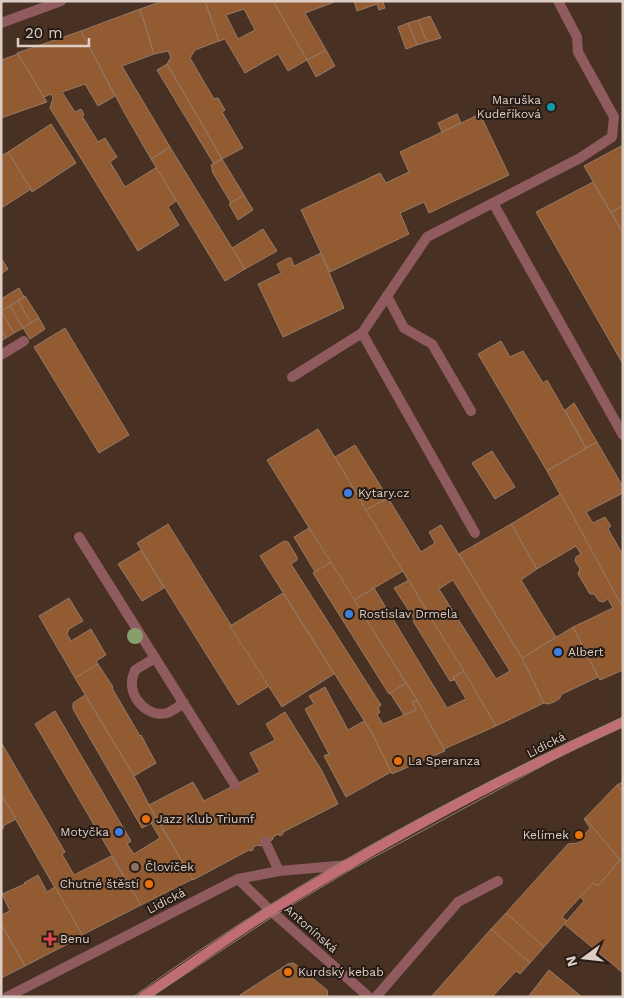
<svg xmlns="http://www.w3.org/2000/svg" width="624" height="998" font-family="'Work Sans',sans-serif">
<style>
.building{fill:#935b31;stroke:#957b69;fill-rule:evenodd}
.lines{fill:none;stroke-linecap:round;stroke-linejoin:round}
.lane{stroke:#905b5f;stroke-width:10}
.street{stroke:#905b5f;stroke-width:10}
.secondary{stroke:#c06e74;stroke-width:10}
.tram{stroke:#948175;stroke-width:1}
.tree{fill:#869f6d}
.culture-dot{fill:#0f9aa8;stroke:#261c15;stroke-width:2}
.shop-dot{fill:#3f7fe0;stroke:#261c15;stroke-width:2}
.food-dot{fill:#e8710a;stroke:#261c15;stroke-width:2}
.education-dot{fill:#8d6e63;stroke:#261c15;stroke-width:2}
.health-dot{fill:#e0444e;stroke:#261c15;stroke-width:2}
.labels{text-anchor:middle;stroke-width:4;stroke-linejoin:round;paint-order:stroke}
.poi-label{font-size:12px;fill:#ddcec5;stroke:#261c15;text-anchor:start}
.street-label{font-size:12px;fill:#ddcec5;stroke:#261c15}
</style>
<rect width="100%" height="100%" fill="#483122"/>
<g class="building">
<path d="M163,1H205L219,41L195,50L190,58L214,99L218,98L225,110L222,112L243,148L222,159L167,64L171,57L168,51L154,54L140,9Z"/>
<path d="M205,1H273L307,60L288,71L278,54L245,73L225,39L219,41ZM244,9L255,30L238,39L226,15Z"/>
<path d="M273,1H337L305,13L326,50L307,60Z"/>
<path d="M354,1H385L383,2L385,8L379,10L377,4L357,11Z"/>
<path d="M140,9L154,54L122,66L170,147L151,159L124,112L81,31Z"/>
<path d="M430,16L441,38L427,42L418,20Z"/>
<path d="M418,20L427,42L417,45L408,23Z"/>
<path d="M408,23L417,45L406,49L398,27Z"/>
<path d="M81,31L115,96L98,106L85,84L62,92L75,112L81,109L84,115L82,116L98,142L105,138L117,157L110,162L125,187L157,167L176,201L168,207L179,225L138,251L50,108L53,98L51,94L44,97L17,53Z"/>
<path d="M326,50L335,66L316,77L307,60Z"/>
<path d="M18,54L47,102L1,118V60Z"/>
<path d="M167,64L222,159L214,164L157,70Z"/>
<path d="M457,114L461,123L442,132L438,123Z"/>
<path d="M480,114L509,175L429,213L424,202L400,213L409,234L330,272L301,210L380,173L386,183L409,172L400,152Z"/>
<path d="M51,124L76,163L32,192L8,152Z"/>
<path d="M623,145V206L611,212L584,166Z"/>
<path d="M170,147L245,269L225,281L151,159Z"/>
<path d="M8,152L31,189L3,207L1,205V156Z"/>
<path d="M222,159L244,195L231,203L213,173L211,165Z"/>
<path d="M593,182L623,233V364L536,212Z"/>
<path d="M244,195L253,210L238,220L229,204Z"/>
<path d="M623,206V233L611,212Z"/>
<path d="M263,229L277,251L245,269L232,248Z"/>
<path d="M321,253L344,308L283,337L258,284L281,273L277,264L288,258H291L294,266Z"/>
<path d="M1,258L8,269L1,274Z"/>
<path d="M19,288L24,297L1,311V299Z"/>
<path d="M25,296L39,318L31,323L18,301Z"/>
<path d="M18,301L31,323L23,328L10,306Z"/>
<path d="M10,306L23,328L14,333L1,311Z"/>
<path d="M1,311L14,333L6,338L1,330Z"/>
<path d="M39,318L45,329L30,339L23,328Z"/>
<path d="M65,328L129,435L99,453L34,347Z"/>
<path d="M1,330L6,338L1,341Z"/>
<path d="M501,341L510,357L523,351L543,383L547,380L586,448L547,471L478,354Z"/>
<path d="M574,403L597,442L586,448L565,410Z"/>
<path d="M318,429L403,571L354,600L267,460Z"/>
<path d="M597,442L623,487V493L586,512L593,523L605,517L611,526L608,529L623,555V608L547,471Z"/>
<path d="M355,445L388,498L366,510L335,457Z"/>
<path d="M492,451L515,487L495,499L472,463Z"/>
<path d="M561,494L623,608V670L600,680L573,627L613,608L608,599L603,602L599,601L594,594H590L578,574L580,569L575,561L576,557L581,554L576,546L537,569L511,524Z"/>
<path d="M388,498L421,552L435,543L429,532L441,525L522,658L544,703L496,726L366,510ZM453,580L510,671L496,679L439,589Z"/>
<path d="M168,524L269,686L238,705L137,543Z"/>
<path d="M511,524L537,569L521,580L556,637L522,658L459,554Z"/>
<path d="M309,528L331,562L315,572L294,537Z"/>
<path d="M284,541L288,542L297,557V560L291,564L381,705L378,708L380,712L377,715L383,724L416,710L412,702L417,700L445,751L392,774L372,733L260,556Z"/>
<path d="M141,550L164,588L142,601L118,564Z"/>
<path d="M331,562L406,683L389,694L313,573Z"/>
<path d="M409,580L427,612L415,620L394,588Z"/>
<path d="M374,588L447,708L466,699L453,677L464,671L496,726L444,749L417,700L354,600Z"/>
<path d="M283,593L334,674L282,707L230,626Z"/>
<path d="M69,598L83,621L69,629L67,634L71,641L91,629L106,655L96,661L98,664L75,678L39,616Z"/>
<path d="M427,612L464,671L453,677L454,680L450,681L413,621Z"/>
<path d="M573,627L598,677L562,694L559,699L554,702L548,704L544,703L522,658Z"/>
<path d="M98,664L113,687L112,688L140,736L141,735L156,763L134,776L75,678Z"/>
<path d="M406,683L417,700L412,702L416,710L404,715L390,693Z"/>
<path d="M325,687L348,730L364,721L372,733L391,772L346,797L324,756L329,754L305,709L314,704L309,696Z"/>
<path d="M85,695L134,776L157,820L142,828L73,709V703Z"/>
<path d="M55,711L131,841L127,844L134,854L160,838L151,823L157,820L193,879L141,905L35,724Z"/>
<path d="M285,712L322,771L338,804L283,832V834L280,836L278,834L273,837V839L271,841L270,839L262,843L263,845L260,846L258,845L253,847V850L250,851L249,850L193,880L149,805L193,782L204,801L260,772L250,753L275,740L266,724Z"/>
<path d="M1,742L65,852L62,854L74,875L111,856L141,905L82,935L1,794Z"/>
<path d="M623,782V792L617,785Z"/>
<path d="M617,785L623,792V863L585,818Z"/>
<path d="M1,794L16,819L3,826L4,828L1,830Z"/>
<path d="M585,818L620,860L598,886L593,883L562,917L567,921L544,947L506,913L568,844L578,843L590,828L584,819Z"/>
<path d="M620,860L623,863V973L564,924L584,901L580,897L593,883L598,886Z"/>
<path d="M38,875L47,892L55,887L83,936L25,966L1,924V915L10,911L2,894L25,884L24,883Z"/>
<path d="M506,913L544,947L530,963L491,929Z"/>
<path d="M1,924L25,966L1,978Z"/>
<path d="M491,929L530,963L520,974L516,971L492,997H431Z"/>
<path d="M292,963L295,964L327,990L328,997H242L240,995L288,964Z"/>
<path d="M549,970L582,997H528Z"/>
</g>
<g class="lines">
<g class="lane">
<path d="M493,203L623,435"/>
<path d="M387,296L404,328L432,344L471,411"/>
<path d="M362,333L475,533"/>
<path d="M1,355L24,341"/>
<path d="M79,537L235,785"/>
<path d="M155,658L135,670C134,673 132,678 132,681C130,699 149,718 167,713C173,711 179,706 184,703"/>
<path d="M265,841L279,871"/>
<path d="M376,997L458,902L498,881"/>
</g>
<g class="street">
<path d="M1,23L61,1"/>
<path d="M292,377L362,333L427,237L580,158L612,137L614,117L578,52L577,37L558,1"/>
<path d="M238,879L271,911L369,997"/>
<path d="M7,997L238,879L279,871L349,865"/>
</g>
<path class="secondary" d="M143,997C186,968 228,937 272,910C385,841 502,777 623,722"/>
<g class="tram">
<path d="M133,997C285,886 453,796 623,717"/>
<path d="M151,997L275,915L352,869L568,752L623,726"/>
</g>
</g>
<circle class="tree" cx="135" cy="636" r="8"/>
<circle class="culture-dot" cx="551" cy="107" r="5"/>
<g class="shop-dot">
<circle cx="348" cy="493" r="5"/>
<circle cx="349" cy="614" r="5"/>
<circle cx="558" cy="652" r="5"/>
<circle cx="119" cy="832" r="5"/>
</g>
<g class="food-dot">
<circle cx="398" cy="761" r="5"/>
<circle cx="146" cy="819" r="5"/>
<circle cx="579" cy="835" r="5"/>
<circle cx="149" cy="884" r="5"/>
<circle cx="288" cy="972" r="5"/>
</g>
<circle class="education-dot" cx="135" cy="867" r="5"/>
<path class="health-dot" d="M47.5 931.5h5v5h5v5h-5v5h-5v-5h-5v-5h5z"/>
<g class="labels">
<g class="poi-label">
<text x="541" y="104" text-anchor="end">Maruška<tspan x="541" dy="14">Kudeříková</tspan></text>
<text x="358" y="497">Kytary.cz</text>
<text x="359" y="618">Rostislav Drmela</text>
<text x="568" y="656">Albert</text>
<text x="408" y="765">La Speranza</text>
<text x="156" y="823">Jazz Klub Triumf</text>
<text x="109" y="836" text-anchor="end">Motyčka</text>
<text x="569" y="839" text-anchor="end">Kelímek</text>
<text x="145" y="871">Človíček</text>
<text x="139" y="888" text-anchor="end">Chutné štěstí</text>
<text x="60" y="943">Benu</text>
<text x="298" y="976">Kurdský kebab</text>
</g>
<g class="street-label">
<text transform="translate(546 745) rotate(-27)" y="4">Lidická</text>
<text transform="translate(166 901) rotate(-27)" y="4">Lidická</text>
<text transform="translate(311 929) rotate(41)" y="4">Antonínská</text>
</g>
</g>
<rect width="624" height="998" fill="none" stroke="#ddcec5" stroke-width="5"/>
<g transform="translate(584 958) rotate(255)" stroke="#261c15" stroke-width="4" paint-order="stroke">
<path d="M0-4L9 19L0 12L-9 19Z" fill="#ddcec5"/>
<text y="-8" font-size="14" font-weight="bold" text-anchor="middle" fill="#ddcec5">N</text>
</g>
<path d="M18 38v8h71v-8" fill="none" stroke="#ddcec5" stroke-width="2.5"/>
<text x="25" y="38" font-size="15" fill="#ddcec5" stroke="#261c15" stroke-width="4" paint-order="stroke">20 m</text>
</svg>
